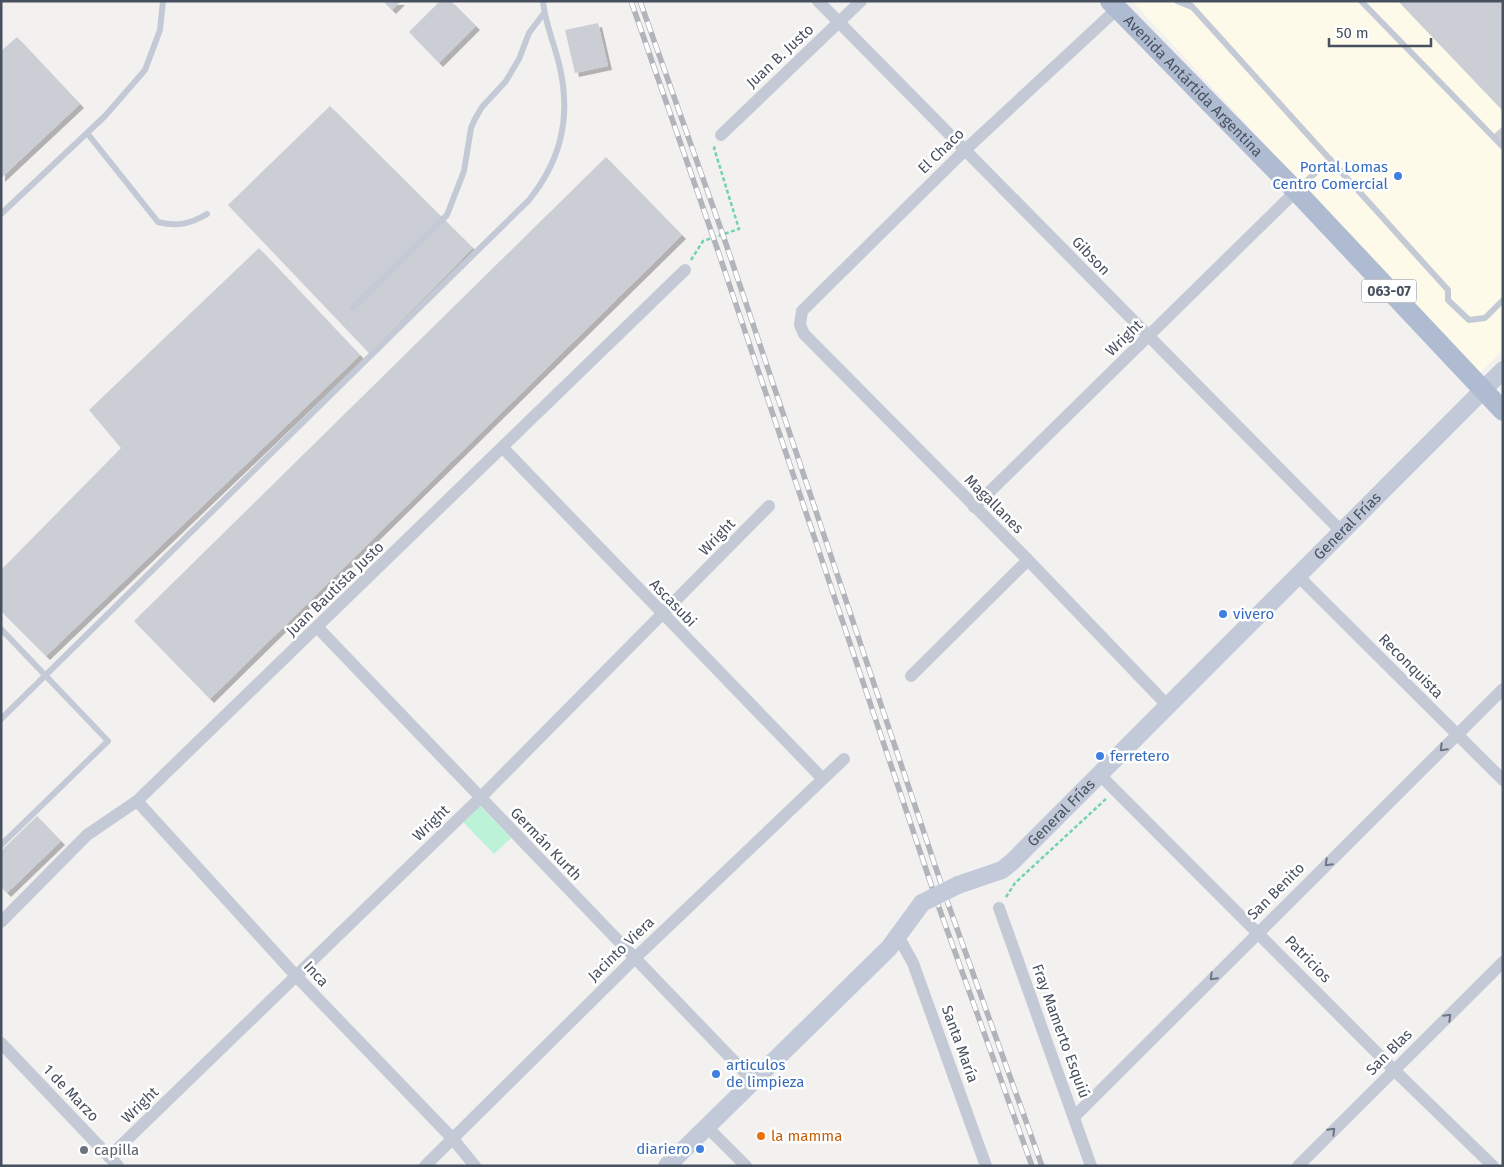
<svg xmlns="http://www.w3.org/2000/svg" width="1504" height="1167" font-family="'Fira Sans',sans-serif">
<style>
.commercial{fill:#fdfae9}
.green{fill:#bcf2d8}
.building{fill:#ccced6;filter:url(#shadow)}
.lines{fill:none;stroke-linecap:round;stroke-linejoin:round}
.path{stroke:#72d3b0;stroke-width:2.5;stroke-dasharray:4 2.5;stroke-linecap:butt}
.lane{stroke:#c3cad6;stroke-width:6}
.street{stroke:#c3cad6;stroke-width:12}
.secondary{stroke:#c2cada;stroke-width:18}
.primary{stroke:#aebbd1;stroke-width:20}
.rail-casing{stroke:#b2b4bb;stroke-width:5.5}
.rail{stroke:#fff;stroke-width:4;stroke-dasharray:11;stroke-linecap:butt}
.secondary-bridge{stroke:#c2cada;stroke-width:18}
.oneway{stroke:#6c7583}
.shop-dot{fill:#3f7fe0;stroke:#fff;stroke-width:2}
.food-dot{fill:#e8710a;stroke:#fff;stroke-width:2}
.worship-dot{fill:#6b7280;stroke:#fff;stroke-width:2}
.labels{text-anchor:middle;stroke-width:5;stroke-linejoin:round;paint-order:stroke}
.shield{fill:#fff;stroke:#7e848f;stroke-width:1}
.shield-label{font-size:14px;font-weight:bold;fill:#47505f}
.street-label{font-size:15px;fill:#47505f;stroke:#fff}
.shop-label{font-size:15px;fill:#366cbe;stroke:#fff;text-anchor:start}
.food-label{font-size:15px;fill:#c56008;stroke:#fff;text-anchor:start}
.worship-label{font-size:15px;fill:#5b616d;stroke:#fff;text-anchor:start}
</style>
<defs>
<filter id="shadow"><feDropShadow dx="4" dy="4" stdDeviation="0" flood-color="#0004"/></filter>
</defs>
<rect width="100%" height="100%" fill="#f3f0f0"/>
<path class="commercial" d="M1132,1H1503V350L1479,374Z"/>
<path class="green" d="M479,805L511,838L494,854L462,821Z"/>
<g class="building">
<path d="M383,1H401L392,10Z"/>
<path d="M440,1H451L476,26L439,63L409,32Z"/>
<path d="M1398,1H1503V111Z"/>
<path d="M598,23L608,66L575,73L565,30Z"/>
<path d="M17,37L80,104L1,178V51Z"/>
<path d="M330,106L473,248L369,353L228,205Z"/>
<path d="M1503,126V146L1493,135Z"/>
<path d="M606,157L682,235L210,699L134,621Z"/>
<path d="M259,248L360,355L46,656L1,611V570L121,448L89,410Z"/>
<path d="M37,816L61,841L7,893L1,887V851Z"/>
</g>
<g class="lines">
<g class="path">
<path d="M691,260L703,241L739,229L714,148L716,145"/>
<path d="M1006,897L1015,883L1107,798"/>
</g>
<g class="lane">
<path d="M1177,1L1192,7"/>
<path d="M1187,1L1448,290V300L1469,320L1485,318L1503,300"/>
<path d="M1361,1L1503,147"/>
<path d="M87,133L158,222C177,227 190,224 207,214"/>
<path d="M1298,189L1330,159"/>
<path d="M1,214L105,116L145,70L160,30L163,1"/>
<path d="M353,308L447,215L464,171L471,128L475,119L482,107L506,81L519,59L529,33L544,13"/>
<path d="M1,629L108,741L1,845"/>
<path d="M1,719L529,200C561,160 571,118 560,68C555,45 545,24 543,1"/>
</g>
<g class="street">
<path d="M818,1L1341,531"/>
<path d="M1117,9L965,150L802,311L800,325L804,334L1028,560L1167,705"/>
<path d="M721,135L861,1"/>
<path d="M503,448L822,778"/>
<path d="M974,507L1296,191"/>
<path d="M1297,575L1503,780"/>
<path d="M318,628L753,1081"/>
<path d="M911,676L1028,560"/>
<path d="M1100,775L1394,1070L1493,1166"/>
<path d="M137,801L297,977L453,1139L475,1166"/>
<path d="M999,908L1091,1166"/>
<path d="M1,922L87,835L137,801L685,270"/>
<path d="M898,936L913,963L986,1166"/>
<path d="M1,1043L118,1166"/>
<path d="M1074,1117L1503,689"/>
<path d="M707,1127L746,1166"/>
<path d="M109,1157L480,798L769,506"/>
<path d="M425,1166L634,959L844,759"/>
<path d="M1298,1166L1503,962"/>
</g>
<g class="secondary">
<path id="s1" d="M958,885L1002,870L1012,862L1503,370"/>
<path d="M667,1166L889,948L922,903"/>
</g>
<path class="primary" id="s2" d="M1110,1L1296,191L1503,411"/>
<g class="rail-casing">
<g id="rail">
<path d="M631,1L717,248L937,902L1032,1166"/>
<path d="M640,1L723,235L946,898L1042,1166"/>
</g>
</g>
<use href="#rail" class="rail"/>
<path class="secondary-bridge" d="M922,903L958,885"/>
</g>
<defs><path id="oneway-chevron" d="M-2-3.5L2.5 0L-2 3.5" fill="none" stroke-width="1.6" stroke-linecap="round" stroke-linejoin="round" transform="scale(1.25)"/></defs>
<g class="oneway">
<use href="#oneway-chevron" transform="translate(1443 748) rotate(135)"/>
<use href="#oneway-chevron" transform="translate(1328 863) rotate(135)"/>
<use href="#oneway-chevron" transform="translate(1213 977) rotate(135)"/>
<use href="#oneway-chevron" transform="translate(1448 1017) rotate(-45)"/>
<use href="#oneway-chevron" transform="translate(1332 1131) rotate(-45)"/>
</g>
<g class="shop-dot">
<circle cx="1398" cy="176" r="5"/>
<circle cx="1223" cy="614" r="5"/>
<circle cx="1100" cy="756" r="5"/>
<circle cx="716" cy="1074" r="5"/>
<circle cx="700" cy="1149" r="5"/>
</g>
<circle class="food-dot" cx="761" cy="1136" r="5"/>
<circle class="worship-dot" cx="84" cy="1150" r="5"/>
<g class="labels">
<rect class="shield" x="1361.5" y="279.5" width="55" height="23" rx="4"/>
<g class="shield-label">
<text x="1389" y="296">063-07</text>
</g>
<g class="street-label">
<text transform="translate(780 56) rotate(-43)" y="5">Juan B. Justo</text>
<text dy="5" stroke="none"><textPath href="#s2" startOffset="119">Avenida Antártida Argentina</textPath></text>
<text transform="translate(941 151) rotate(-44)" y="5">El Chaco</text>
<text transform="translate(1091 256) rotate(46)" y="5">Gibson</text>
<text transform="translate(1124 338) rotate(-44)" y="5">Wright</text>
<text transform="translate(994 504) rotate(45)" y="5">Magallanes</text>
<text dy="5" stroke="none"><textPath href="#s1" startOffset="534">General Frías</textPath></text>
<text transform="translate(717 537) rotate(-46)" y="5">Wright</text>
<text transform="translate(335 589) rotate(-44)" y="5">Juan Bautista Justo</text>
<text transform="translate(673 603) rotate(46)" y="5">Ascasubi</text>
<text transform="translate(1411 666) rotate(45)" y="5">Reconquista</text>
<text dy="5" stroke="none"><textPath href="#s1" startOffset="129">General Frías</textPath></text>
<text transform="translate(431 823) rotate(-44)" y="5">Wright</text>
<text transform="translate(546 844) rotate(46)" y="5">Germán Kurth</text>
<text transform="translate(1276 891) rotate(-45)" y="5">San Benito</text>
<text transform="translate(621 949) rotate(-44)" y="5">Jacinto Viera</text>
<text transform="translate(1308 959) rotate(46)" y="5">Patricios</text>
<text transform="translate(316 974) rotate(47)" y="5">Inca</text>
<text transform="translate(1061 1031) rotate(70)" y="5">Fray Mamerto Esquiú</text>
<text transform="translate(960 1044) rotate(70)" y="5">Santa María</text>
<text transform="translate(1389 1052) rotate(-45)" y="5">San Blas</text>
<text transform="translate(71 1093) rotate(46)" y="5">1 de Marzo</text>
<text transform="translate(140 1105) rotate(-44)" y="5">Wright</text>
</g>
<g class="shop-label">
<text x="1388" y="172" text-anchor="end">Portal Lomas<tspan x="1388" dy="17">Centro Comercial</tspan></text>
<text x="1233" y="619">vivero</text>
<text x="1110" y="761">ferretero</text>
<text x="726" y="1070">articulos<tspan x="726" dy="17">de limpieza</tspan></text>
<text x="690" y="1154" text-anchor="end">diariero</text>
</g>
<g class="food-label">
<text x="771" y="1141">la mamma</text>
</g>
<g class="worship-label">
<text x="94" y="1155">capilla</text>
</g>
</g>
<rect width="1504" height="1167" fill="none" stroke="#47505f" stroke-width="5"/>
<path d="M1329 38v8h102v-8" fill="none" stroke="#47505f" stroke-width="2.5"/>
<text x="1336" y="38" font-size="15" fill="#47505f" stroke="#ffffff" stroke-width="4" paint-order="stroke">50 m</text>
</svg>
